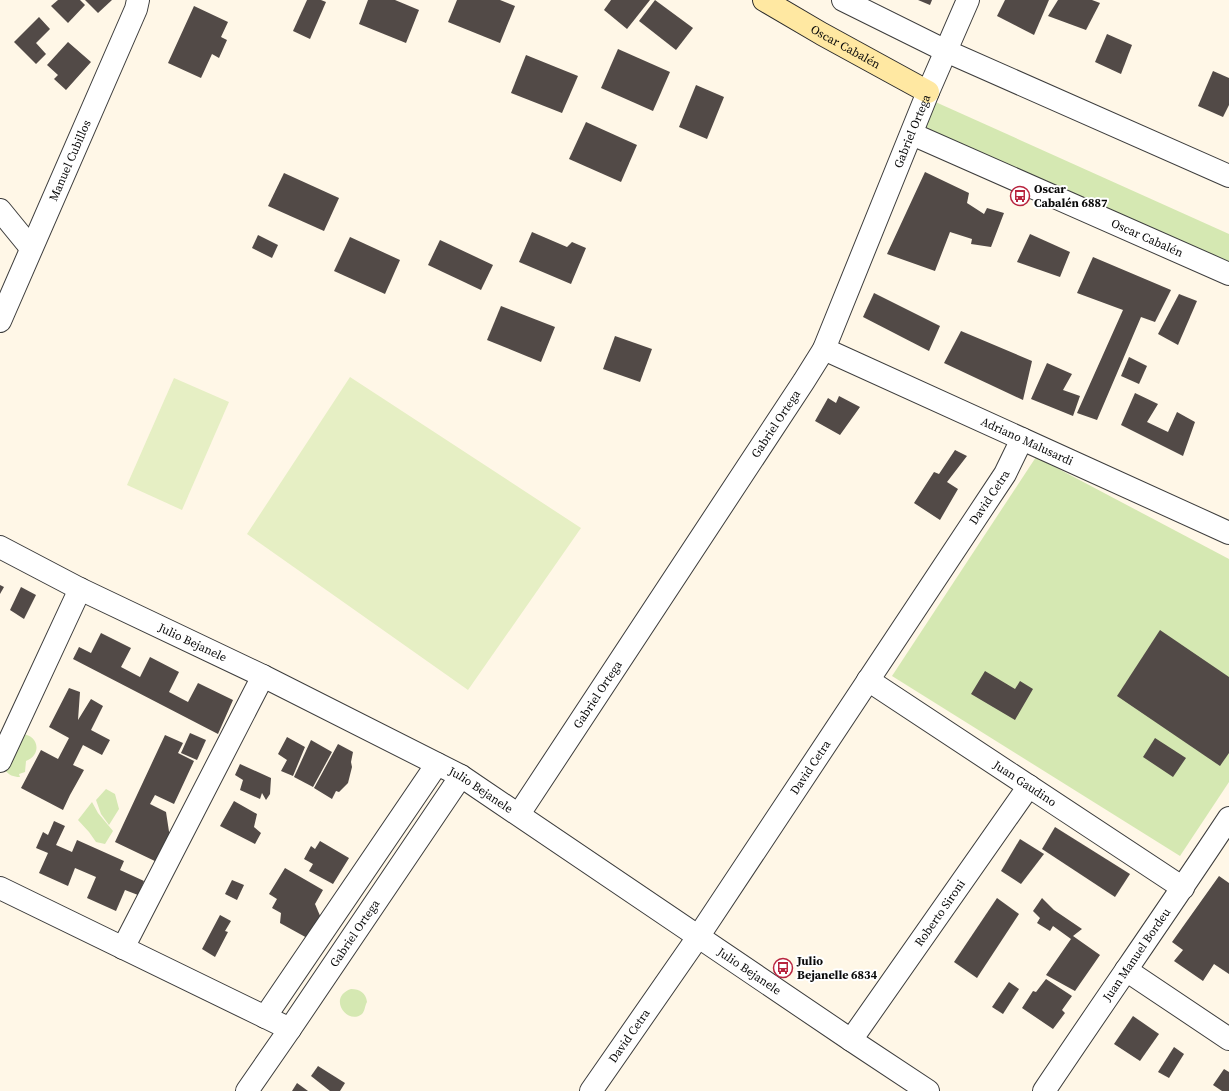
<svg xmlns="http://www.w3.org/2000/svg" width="1229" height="1091" font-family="'Source Serif 4',serif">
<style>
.green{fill:#d5e8b2}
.pitch{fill:#e6efc4}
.building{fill:#524a47}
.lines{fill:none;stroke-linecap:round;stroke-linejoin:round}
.minor-casing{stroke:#3d3d3d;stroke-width:24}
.secondary-casing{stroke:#2c2c2c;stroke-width:24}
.minor{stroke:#fff;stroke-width:22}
.secondary{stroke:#ffe8a2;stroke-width:22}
.labels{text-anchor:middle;stroke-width:4;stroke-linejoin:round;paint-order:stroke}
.street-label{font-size:12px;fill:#0a0a0a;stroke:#fff}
.poi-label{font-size:12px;font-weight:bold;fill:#0a0a0a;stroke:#fff;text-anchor:start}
</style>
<rect width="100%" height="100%" fill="#fff7e7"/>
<g class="green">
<path d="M931,100L1229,234V267L920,130Z"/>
<path d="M1036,457L1229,559V782L1180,856L892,676Z"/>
<path d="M22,734C39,735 42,755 26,761L25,772L19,774L20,777C13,777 9,775 5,770Z"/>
<path d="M106,789L115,794L119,809L109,825L101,814L96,800Z"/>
<path d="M92,802L98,813L113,831L105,844L96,842L89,832L78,820Z"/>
<path d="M351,989C360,989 366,993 367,1002C365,1005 365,1011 362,1014C347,1026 327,997 351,989Z"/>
</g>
<g class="pitch">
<path d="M350,377L581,528L468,690L247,534Z"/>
<path d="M174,378L229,402L182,510L127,485Z"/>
</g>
<g class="building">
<path d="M58,0H80L85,5L68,23L51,6Z"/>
<path d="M85,0H112L98,13Z"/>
<path d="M307,0H321L326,2L310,39L293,31Z"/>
<path d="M368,0H395L419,10L406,43L359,24Z"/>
<path d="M457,0H500L515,6L500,43L448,22Z"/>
<path d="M611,0H650L627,29L604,10Z"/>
<path d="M655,0L693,28L676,50L639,21Z"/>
<path d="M918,0H932L930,5Z"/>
<path d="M1005,0H1049L1034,35L997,16Z"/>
<path d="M1058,0H1092L1100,3L1086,30L1048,16Z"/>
<path d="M194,6L228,22L221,37L227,40L219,58L212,54L201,78L168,63Z"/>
<path d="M39,17L50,29L36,43L46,54L36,64L14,42Z"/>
<path d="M1107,34L1132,45L1121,74L1095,62Z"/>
<path d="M68,42L91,62L66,90L54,79L58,75L47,65Z"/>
<path d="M618,49L670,72L653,111L601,88Z"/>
<path d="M526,55L578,76L562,113L511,93Z"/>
<path d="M1213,71L1229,78V105L1223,117L1198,106Z"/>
<path d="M696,85L724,97L707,139L679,127Z"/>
<path d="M586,122L637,145L621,182L569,159Z"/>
<path d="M925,172L969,193L967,203L984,214L987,208L1004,213L991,247L971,244L972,239L950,232L935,271L887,254Z"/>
<path d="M284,173L339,198L324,231L268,206Z"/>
<path d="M532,232L567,247L572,242L586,248L571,284L519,262Z"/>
<path d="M1030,234L1070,252L1060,277L1017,262Z"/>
<path d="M258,235L278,245L272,258L252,248Z"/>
<path d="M350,237L400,260L385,294L334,271Z"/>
<path d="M440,240L493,265L481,290L428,265Z"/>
<path d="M1093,257L1171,290L1155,322L1141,317L1097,420L1077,413L1123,310L1077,293Z"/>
<path d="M874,293L940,326L929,351L863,317Z"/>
<path d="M1179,294L1197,301L1178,345L1158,334Z"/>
<path d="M501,306L555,327L541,362L487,340Z"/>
<path d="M961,331L1032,361L1023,400L944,363Z"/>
<path d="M615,336L652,349L640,382L603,369Z"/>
<path d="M1129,357L1147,366L1139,384L1121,376Z"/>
<path d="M1047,363L1072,374L1063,390L1080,396L1073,416L1031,399Z"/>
<path d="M1135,393L1158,404L1147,422L1168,432L1177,412L1195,422L1183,456L1121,425Z"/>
<path d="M839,396L860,407L840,435L815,421L828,398L836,403Z"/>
<path d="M955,450L967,456L947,482L958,489L940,520L914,503L934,472L939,474Z"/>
<path d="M0,585L4,587L0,594Z"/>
<path d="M21,587L36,595L24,619L10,610Z"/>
<path d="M1160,630L1229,677V753L1220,766L1117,696Z"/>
<path d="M101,633L131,648L121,667L140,677L150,657L179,672L169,692L188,702L198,683L233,700L218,734L73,659L79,647L91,653Z"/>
<path d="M985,671L1015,689L1020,681L1033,689L1015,720L971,694Z"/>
<path d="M69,688L80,692L78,720L91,699L103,706L91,730L110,740L102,755L83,745L73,765L84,770L70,795L63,810L21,788L41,750L58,759L69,738L49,727Z"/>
<path d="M190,733L206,740L197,760L181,753Z"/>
<path d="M165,735L183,743L178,753L194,761L174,804L155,795L150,804L166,812L170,838L159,863L115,842Z"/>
<path d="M287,737L305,747L293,776L281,771L287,760L278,754Z"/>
<path d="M1155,738L1186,758L1173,777L1143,757Z"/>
<path d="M311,740L332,752L313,787L294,777Z"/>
<path d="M338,744L353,752L351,762L352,767L348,783L339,792L336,791L332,799L314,788Z"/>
<path d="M240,764L271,778L270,794L266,800L262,793L260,799L240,790L243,780L235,775Z"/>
<path d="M234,801L257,814L254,827L261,833L255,844L220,826Z"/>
<path d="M54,821L65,826L56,845L72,852L77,840L124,861L120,870L144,881L138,895L125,890L116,911L87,898L96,877L75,868L68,886L39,873L48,853L36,848L43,832L48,835Z"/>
<path d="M1055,827L1130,874L1115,897L1042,849Z"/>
<path d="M1020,839L1044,854L1021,884L1001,871Z"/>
<path d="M320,841L349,858L333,884L309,871L313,864L304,859L311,846L315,849Z"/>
<path d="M285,868L323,890L315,904L321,918L309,939L280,923L281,913L272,908L277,899L269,894Z"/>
<path d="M1219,876L1229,883V974L1214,964L1203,981L1174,961L1183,950L1172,942Z"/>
<path d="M232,880L244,885L237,900L225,894Z"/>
<path d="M997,898L1019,914L977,978L954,962Z"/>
<path d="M1042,898L1054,910L1082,929L1073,936L1100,955L1075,991L1046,975L1071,939L1053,926L1050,931L1037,923L1040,918L1033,911Z"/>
<path d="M220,915L231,921L225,931L228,932L215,957L202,949Z"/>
<path d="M1046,979L1072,996L1062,1010L1065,1013L1053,1029L1022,1008L1033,991L1036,992Z"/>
<path d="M1009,982L1019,989L1003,1014L992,1007Z"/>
<path d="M1133,1016L1159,1034L1140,1061L1114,1044Z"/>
<path d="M1174,1047L1184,1054L1169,1078L1158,1072Z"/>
<path d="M318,1066L345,1083L340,1091H330L311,1076Z"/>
<path d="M1224,1069L1229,1072V1091H1222L1213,1085Z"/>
<path d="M297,1083L308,1091H292Z"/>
</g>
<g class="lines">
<g class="minor-casing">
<g id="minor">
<path d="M843,0L946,51L1229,176"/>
<path id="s1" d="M912,134L1229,274"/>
<path d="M0,210L31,248"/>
<path id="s2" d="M0,321L136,9L138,0"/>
<path id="s3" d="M824,349L1229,533"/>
<path id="s4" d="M0,547L80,589L263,676L461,776L851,1040L928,1091"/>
<path id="s5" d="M868,680L1183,888"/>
<path d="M0,761L80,589"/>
<path id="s6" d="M519,814L804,381L824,349L928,92L968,0"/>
<path d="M0,888L290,1029"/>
<path d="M123,948L263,676"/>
<path d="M1126,970L1229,1039"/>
<path d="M265,1017L437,764"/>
<path id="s7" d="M851,1040L1029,786"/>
<path id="s8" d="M247,1091L290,1029L461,776"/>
<path id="s9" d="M591,1091L698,937L1005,474L1022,439"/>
<path id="s10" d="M1044,1091C1105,1000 1168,910 1229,818"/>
</g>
</g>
<g class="secondary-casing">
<g id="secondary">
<path id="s11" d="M764,0L822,34L928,92"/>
</g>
</g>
<use href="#minor" class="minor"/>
<use href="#secondary" class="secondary"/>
</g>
<defs>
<g id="bus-ring" transform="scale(1)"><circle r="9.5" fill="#fff" stroke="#b8243f" stroke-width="1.5"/><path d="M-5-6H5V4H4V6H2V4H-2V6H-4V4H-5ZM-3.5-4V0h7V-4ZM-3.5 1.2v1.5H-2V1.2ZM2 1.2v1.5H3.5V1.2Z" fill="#b8243f"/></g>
</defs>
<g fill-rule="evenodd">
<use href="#bus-ring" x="1020" y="196"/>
<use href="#bus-ring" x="783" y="968"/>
</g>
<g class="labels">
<g class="street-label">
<text dy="4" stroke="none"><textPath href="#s11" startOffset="94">Oscar Cabalén</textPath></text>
<text dy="4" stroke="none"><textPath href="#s6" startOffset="791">Gabriel Ortega</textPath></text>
<text dy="4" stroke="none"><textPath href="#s2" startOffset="175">Manuel Cubillos</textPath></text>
<text dy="4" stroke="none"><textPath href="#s1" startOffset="257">Oscar Cabalén</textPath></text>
<text dy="4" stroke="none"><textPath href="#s6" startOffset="467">Gabriel Ortega</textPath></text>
<text dy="4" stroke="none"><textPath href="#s3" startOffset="223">Adriano Malusardi</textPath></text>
<text dy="4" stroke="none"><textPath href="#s9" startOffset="715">David Cetra</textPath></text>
<text dy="4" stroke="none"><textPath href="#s4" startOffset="215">Julio Bejanele</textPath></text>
<text dy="4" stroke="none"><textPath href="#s6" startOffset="143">Gabriel Ortega</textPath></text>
<text dy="4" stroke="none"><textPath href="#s9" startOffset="391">David Cetra</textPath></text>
<text dy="4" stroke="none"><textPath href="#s5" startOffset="188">Juan Gaudino</textPath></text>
<text dy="4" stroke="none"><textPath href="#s4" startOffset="539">Julio Bejanele</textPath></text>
<text dy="4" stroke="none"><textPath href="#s7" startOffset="155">Roberto Sironi</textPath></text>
<text dy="4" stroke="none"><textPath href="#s8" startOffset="191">Gabriel Ortega</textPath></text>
<text dy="4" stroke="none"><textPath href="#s10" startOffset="165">Juan Manuel Bordeu</textPath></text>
<text dy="4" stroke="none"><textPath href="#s4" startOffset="863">Julio Bejanele</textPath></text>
<text dy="4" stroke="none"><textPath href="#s9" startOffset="67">David Cetra</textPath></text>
</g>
<g class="poi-label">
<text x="1034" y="193">Oscar<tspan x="1034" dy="14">Cabalén 6887</tspan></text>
<text x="797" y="965">Julio<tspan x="797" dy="14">Bejanelle 6834</tspan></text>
</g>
</g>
</svg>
